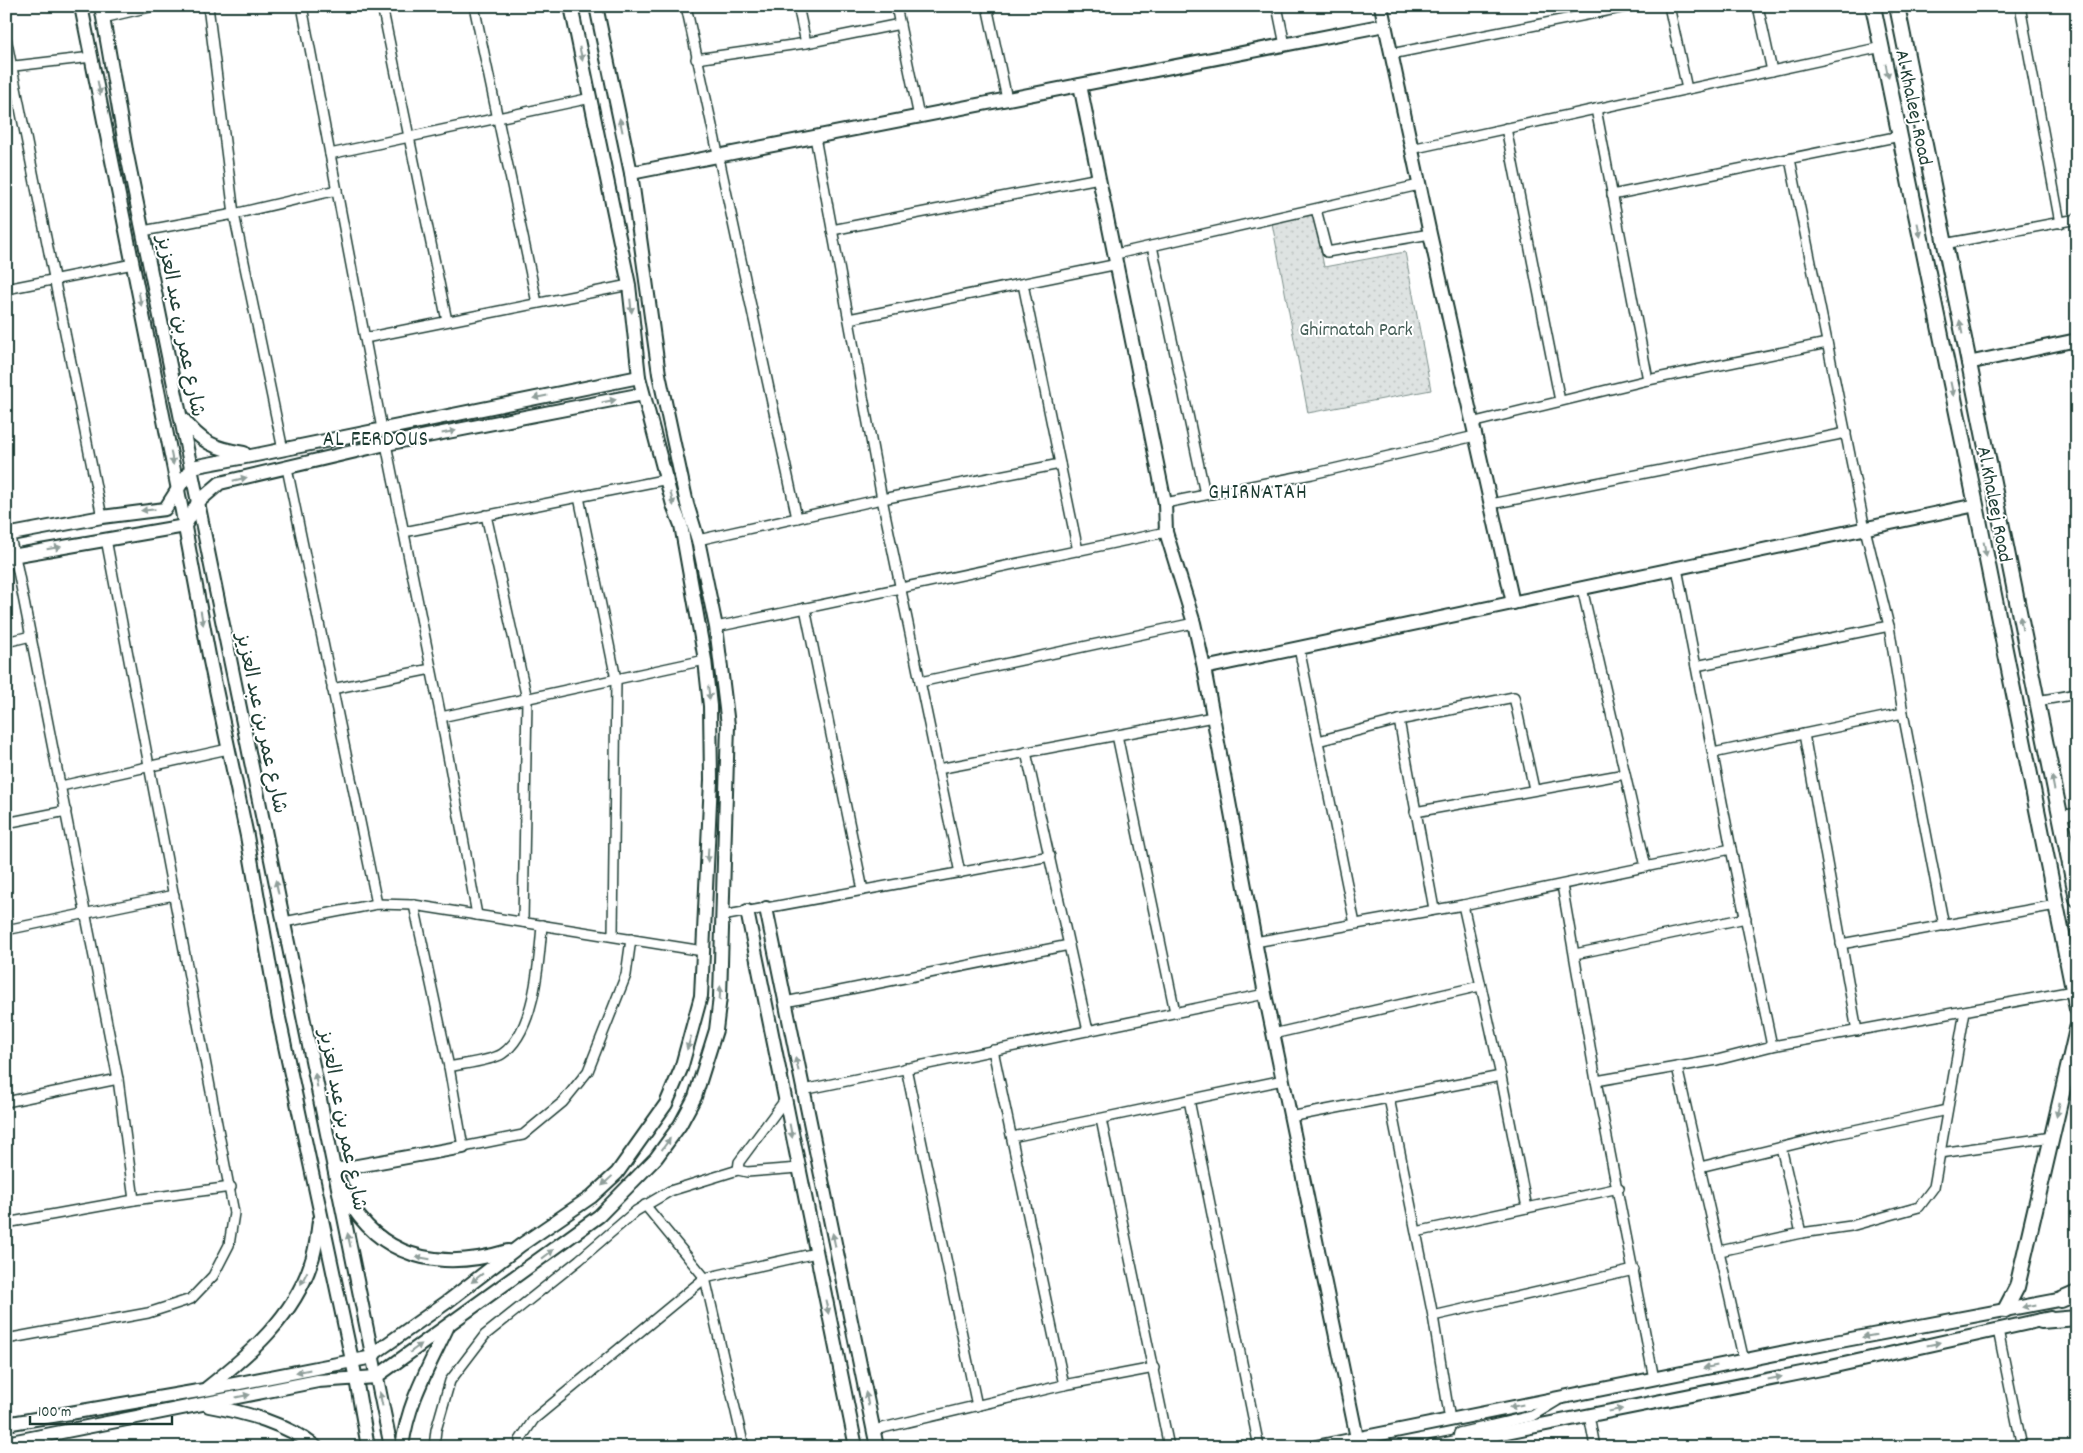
<svg xmlns="http://www.w3.org/2000/svg" width="2083" height="1453" font-family="Dekko,'Playpen Sans Arabic',sans-serif">
<style>
.grass{fill:url(#grass-dots);stroke:#7e908b}
.lines{fill:none;stroke-linecap:round;stroke-linejoin:round}
.street-casing{stroke:#1f3d34;stroke-width:12}
.secondary-casing{stroke:#1f3d34;stroke-width:16}
.primary-casing{stroke:#1f3d34;stroke-width:18}
.street{stroke:#fff;stroke-width:9}
.secondary{stroke:#fff;stroke-width:12}
.primary{stroke:#fff;stroke-width:14}
.oneway{fill:#8f9e9a}
.labels{text-anchor:middle;stroke-width:4;stroke-linejoin:round;paint-order:stroke}
.street-label{font-size:20px;fill:#1f3d34;stroke:#fff}
.park-label{font-size:20px;fill:#455e57;stroke:#fff}
.neighbourhood-label{font-size:21px;letter-spacing:1px;fill:#1f3d34;stroke:#fff}
</style>
<defs>
<pattern id="grass-dots" width="8" height="8" patternUnits="userSpaceOnUse" patternTransform="scale(1.25)"><rect width="8" height="8" fill="#dee3e2"/><path d="M2 2h.1M6 6h.1" fill="none" stroke="#bec4c2" stroke-width="1.8" stroke-linecap="round"/></pattern>
</defs>
<rect width="100%" height="100%" fill="#fff"/>
<filter id="ink" filterUnits="userSpaceOnUse"><feTurbulence type="fractalNoise" baseFrequency=".02" numOctaves="2"/><feDisplacementMap in="SourceGraphic" scale="10" xChannelSelector="R" yChannelSelector="G"/><feConvolveMatrix kernelMatrix="1 2 1 2 8 2 1 2 1" color-interpolation-filters="sRGB"/></filter>
<g filter="url(#ink)">
<path class="grass" d="M1314,215L1324,267L1405,252L1431,390L1308,413L1272,223Z"/>
<g class="lines">
<g class="street-casing">
<g id="street">
<path d="M208,6L234,214L283,450"/>
<path d="M302,6L382,429"/>
<path d="M382,6L447,321"/>
<path d="M474,6L537,303"/>
<path d="M686,6L797,518"/>
<path d="M798,6L806,43"/>
<path d="M896,6L919,117"/>
<path d="M987,6L1007,99"/>
<path d="M1277,6L1285,45"/>
<path d="M1669,6L1687,89"/>
<path d="M1758,6L1772,71"/>
<path d="M2020,6L2060,223"/>
<path d="M103,18L154,6"/>
<path d="M6,38L102,517"/>
<path d="M1391,54L1631,6"/>
<path d="M696,59L806,43L900,24"/>
<path d="M6,67L92,57"/>
<path d="M1596,109L1648,380"/>
<path d="M1506,128L1560,401"/>
<path d="M815,137L882,499L960,873"/>
<path d="M1411,149L1882,47"/>
<path d="M330,154L591,98"/>
<path d="M1790,159L1865,529L1889,626L1903,713L1944,926"/>
<path d="M1612,195L1900,136"/>
<path d="M1316,209L1327,252L1430,234"/>
<path d="M832,230L1099,178"/>
<path d="M143,231L234,214L337,190"/>
<path d="M1944,244L2077,219"/>
<path d="M1152,246L1205,494"/>
<path d="M1116,254L1419,185"/>
<path d="M1023,284L1078,551"/>
<path d="M6,289L133,264"/>
<path d="M849,319L1118,264"/>
<path d="M365,338L629,285"/>
<path d="M1471,423L1648,380L1827,343"/>
<path d="M386,444L441,717L477,915"/>
<path d="M287,468L377,904"/>
<path d="M579,497L616,679L613,936"/>
<path d="M1165,503L1312,474L1475,436"/>
<path d="M1491,504L1846,433"/>
<path d="M486,515L527,699L523,922"/>
<path d="M6,524L15,556L118,1079L134,1200"/>
<path d="M404,532L668,479"/>
<path d="M698,540L882,499L1060,464"/>
<path d="M1677,568L1731,849L1772,1046"/>
<path d="M1582,588L1625,774"/>
<path d="M805,608L863,890"/>
<path d="M716,627L1166,532"/>
<path d="M6,642L31,636"/>
<path d="M1299,648L1355,924"/>
<path d="M1696,666L1889,626"/>
<path d="M920,682L1194,623"/>
<path d="M332,689L431,669"/>
<path d="M2037,701L2077,694"/>
<path d="M441,717L705,660"/>
<path d="M1399,720L1434,909"/>
<path d="M1804,734L1857,1031"/>
<path d="M1117,735L1175,1012"/>
<path d="M1318,741L1399,720L1514,697L1534,789"/>
<path d="M1026,752L1088,1031"/>
<path d="M1713,753L1903,713"/>
<path d="M938,769L1213,717"/>
<path d="M61,786L228,749"/>
<path d="M1415,812L1625,774L1646,867"/>
<path d="M2060,816L2077,813"/>
<path d="M6,823L66,811"/>
<path d="M1562,885L1596,1081L1654,1379"/>
<path d="M414,905L449,1067L463,1147L523,1135L563,1102L588,1071L626,975L631,939"/>
<path d="M1463,905L1501,1076L1527,1208"/>
<path d="M722,916L1050,856"/>
<path d="M284,922L377,904L414,905L703,951"/>
<path d="M6,930L174,895"/>
<path d="M1255,942L1463,905L1731,849"/>
<path d="M1841,944L2056,905"/>
<path d="M1575,954L1746,918"/>
<path d="M785,1002L1069,945"/>
<path d="M1273,1034L1480,986"/>
<path d="M993,1050L1064,1385"/>
<path d="M449,1067C462,1064 491,1061 502,1054C535,1032 539,962 542,925"/>
<path d="M1677,1067L1744,1361"/>
<path d="M906,1068L977,1406"/>
<path d="M1596,1081L1717,1060L1772,1046L2073,991"/>
<path d="M803,1090L1265,994"/>
<path d="M1389,1098L1433,1316L1634,1270"/>
<path d="M1189,1100L1259,1447"/>
<path d="M6,1102L118,1079"/>
<path d="M1290,1117L1501,1076"/>
<path d="M1101,1119L1169,1447"/>
<path d="M1012,1137L1283,1080"/>
<path d="M1781,1147L1801,1233"/>
<path d="M1940,1153L2052,1137"/>
<path d="M1700,1167L1836,1134L1947,1110"/>
<path d="M738,1170L739,1162L785,1100"/>
<path d="M645,1205L705,1278L744,1447"/>
<path d="M6,1223L134,1200L231,1187"/>
<path d="M1416,1232L1619,1188"/>
<path d="M1720,1251L1801,1233L1851,1226L1919,1207L1934,1187L1965,1011"/>
<path d="M1433,1316L1450,1420"/>
<path d="M1998,1330L2022,1447"/>
<path d="M6,1339L148,1313L191,1299L213,1276L229,1245L234,1213L106,539"/>
<path d="M1589,1415L1595,1447"/>
<path d="M874,1430L1064,1385L1154,1368"/>
<path d="M1457,1442L1459,1433L1532,1416L1557,1401"/>
<path d="M434,1447L436,1430L450,1381L485,1335L579,1260L636,1211L670,1191L738,1170L747,1172L799,1168"/>
<path d="M521,1447L520,1440L534,1419L705,1278L816,1253"/>
<path d="M729,1447L743,1443"/>
</g>
</g>
<g class="secondary-casing">
<g id="secondary">
<path d="M81,6L178,490L210,661L247,836L279,1018L356,1379L368,1447"/>
<path d="M101,6L126,150L391,1447"/>
<path d="M1381,6L1430,234L1513,603"/>
<path d="M1080,85L1165,503L1166,532L1194,623L1204,668L1265,994L1357,1438V1447"/>
<path d="M631,173L1385,25"/>
<path d="M1968,363L2077,340"/>
<path d="M183,419C201,442 215,449 244,453"/>
<path d="M6,535L102,517L165,509L192,467L256,455L639,377"/>
<path d="M6,557L185,526L198,502L220,483L386,444L643,394"/>
<path d="M1204,668L1976,505"/>
<path d="M766,908L877,1447"/>
<path d="M747,911L856,1447"/>
<path d="M463,1147L335,1170C340,1182 345,1197 353,1208C390,1263 449,1269 508,1251"/>
<path d="M207,1388C250,1354 294,1316 311,1263C316,1250 317,1235 319,1221"/>
<path d="M209,1406C247,1413 285,1423 316,1447"/>
<path d="M6,1424L204,1390L373,1357L376,1352L447,1302L521,1245L591,1197L617,1173L666,1104L681,1069L701,996L711,780L710,706L705,660L681,525L673,505L639,377L629,285L571,6"/>
<path d="M6,1443L318,1381L376,1377L599,1216L656,1158L680,1125L695,1097L716,1030L720,997L728,725L716,627L698,540L687,504L659,374L631,173L596,6"/>
<path d="M402,1447C408,1401 429,1367 448,1326"/>
<path d="M1316,1447L1835,1342L2069,1298"/>
<path d="M1431,1447L1826,1368L2050,1318"/>
</g>
</g>
<g class="primary-casing">
<g id="primary">
<path d="M1873,6L1976,505L2077,1009"/>
<path d="M1897,6L2077,899"/>
<path d="M2061,1300L2077,1293"/>
<path d="M2005,1310L2017,1287L2077,1029"/>
<path d="M2041,1321L2077,1318"/>
</g>
</g>
<use href="#street" class="street"/>
<use href="#secondary" class="secondary"/>
<use href="#primary" class="primary"/>
</g>
<defs><path id="oneway-solid" d="M-6-.8H1V-3.2L6.5 0L1 3.2V.8H-6Z" transform="scale(1.25)"/></defs>
<g class="oneway">
<use href="#oneway-solid" transform="translate(581 54) rotate(77)"/>
<use href="#oneway-solid" transform="translate(1887 71) rotate(79)"/>
<use href="#oneway-solid" transform="translate(99 88) rotate(79)"/>
<use href="#oneway-solid" transform="translate(621 125) rotate(-102)"/>
<use href="#oneway-solid" transform="translate(1919 230) rotate(78)"/>
<use href="#oneway-solid" transform="translate(140 299) rotate(79)"/>
<use href="#oneway-solid" transform="translate(631 306) rotate(84)"/>
<use href="#oneway-solid" transform="translate(1961 327) rotate(-101)"/>
<use href="#oneway-solid" transform="translate(1952 389) rotate(78)"/>
<use href="#oneway-solid" transform="translate(540 397) rotate(169)"/>
<use href="#oneway-solid" transform="translate(609 401) rotate(-11)"/>
<use href="#oneway-solid" transform="translate(449 432) rotate(-11)"/>
<use href="#oneway-solid" transform="translate(172 458) rotate(79)"/>
<use href="#oneway-solid" transform="translate(240 479) rotate(-13)"/>
<use href="#oneway-solid" transform="translate(672 499) rotate(77)"/>
<use href="#oneway-solid" transform="translate(148 510) rotate(174)"/>
<use href="#oneway-solid" transform="translate(54 548) rotate(-10)"/>
<use href="#oneway-solid" transform="translate(1985 549) rotate(79)"/>
<use href="#oneway-solid" transform="translate(202 618) rotate(80)"/>
<use href="#oneway-solid" transform="translate(2021 623) rotate(-101)"/>
<use href="#oneway-solid" transform="translate(709 693) rotate(83)"/>
<use href="#oneway-solid" transform="translate(2053 783) rotate(-101)"/>
<use href="#oneway-solid" transform="translate(708 855) rotate(93)"/>
<use href="#oneway-solid" transform="translate(277 887) rotate(-102)"/>
<use href="#oneway-solid" transform="translate(720 993) rotate(-87)"/>
<use href="#oneway-solid" transform="translate(689 1043) rotate(107)"/>
<use href="#oneway-solid" transform="translate(797 1064) rotate(-102)"/>
<use href="#oneway-solid" transform="translate(316 1080) rotate(-101)"/>
<use href="#oneway-solid" transform="translate(2058 1110) rotate(103)"/>
<use href="#oneway-solid" transform="translate(791 1131) rotate(79)"/>
<use href="#oneway-solid" transform="translate(666 1144) rotate(-54)"/>
<use href="#oneway-solid" transform="translate(607 1181) rotate(137)"/>
<use href="#oneway-solid" transform="translate(349 1240) rotate(-102)"/>
<use href="#oneway-solid" transform="translate(834 1240) rotate(-102)"/>
<use href="#oneway-solid" transform="translate(548 1254) rotate(-38)"/>
<use href="#oneway-solid" transform="translate(423 1258) rotate(-171)"/>
<use href="#oneway-solid" transform="translate(304 1278) rotate(117)"/>
<use href="#oneway-solid" transform="translate(477 1278) rotate(142)"/>
<use href="#oneway-solid" transform="translate(2029 1306) rotate(169)"/>
<use href="#oneway-solid" transform="translate(827 1307) rotate(78)"/>
<use href="#oneway-solid" transform="translate(1869 1336) rotate(170)"/>
<use href="#oneway-solid" transform="translate(1934 1344) rotate(-12)"/>
<use href="#oneway-solid" transform="translate(416 1348) rotate(-36)"/>
<use href="#oneway-solid" transform="translate(1710 1367) rotate(169)"/>
<use href="#oneway-solid" transform="translate(303 1371) rotate(169)"/>
<use href="#oneway-solid" transform="translate(1775 1378) rotate(-11)"/>
<use href="#oneway-solid" transform="translate(243 1396) rotate(-11)"/>
<use href="#oneway-solid" transform="translate(381 1399) rotate(-102)"/>
<use href="#oneway-solid" transform="translate(867 1399) rotate(-102)"/>
<use href="#oneway-solid" transform="translate(1516 1406) rotate(169)"/>
<use href="#oneway-solid" transform="translate(1616 1410) rotate(-11)"/>
</g>
</g>
<g class="labels">
<g class="street-label">
<text transform="translate(1915 107) rotate(78)" y="7">Al Khaleej Road</text>
<text transform="translate(182 326) rotate(79)" y="7">شارع عمر بن عبد العزيز</text>
<text transform="translate(1996 504) rotate(79)" y="7">Al Khaleej Road</text>
<text transform="translate(263 723) rotate(78)" y="7">شارع عمر بن عبد العزيز</text>
<text transform="translate(344 1120) rotate(79)" y="7">شارع عمر بن عبد العزيز</text>
</g>
<g class="park-label">
<text x="1356" y="335">Ghirnatah Park</text>
</g>
<g class="neighbourhood-label">
<text x="376" y="445">AL FERDOUS</text>
<text x="1258" y="498">GHIRNATAH</text>
</g>
</g>
<rect width="2083" height="1453" fill="none" stroke="#fff" stroke-width="25"/>
<rect x="12" y="12" width="2058" height="1428" fill="none" stroke="#1f3d34" stroke-width="2" filter="url(#ink)"/>
<path d="M30 1416v8h142v-8" fill="none" stroke="#1f3d34" stroke-width="2.5"/>
<text x="38" y="1416" font-size="15" fill="#1f3d34" stroke="#ffffff" stroke-width="4" paint-order="stroke">100 m</text>
</svg>
